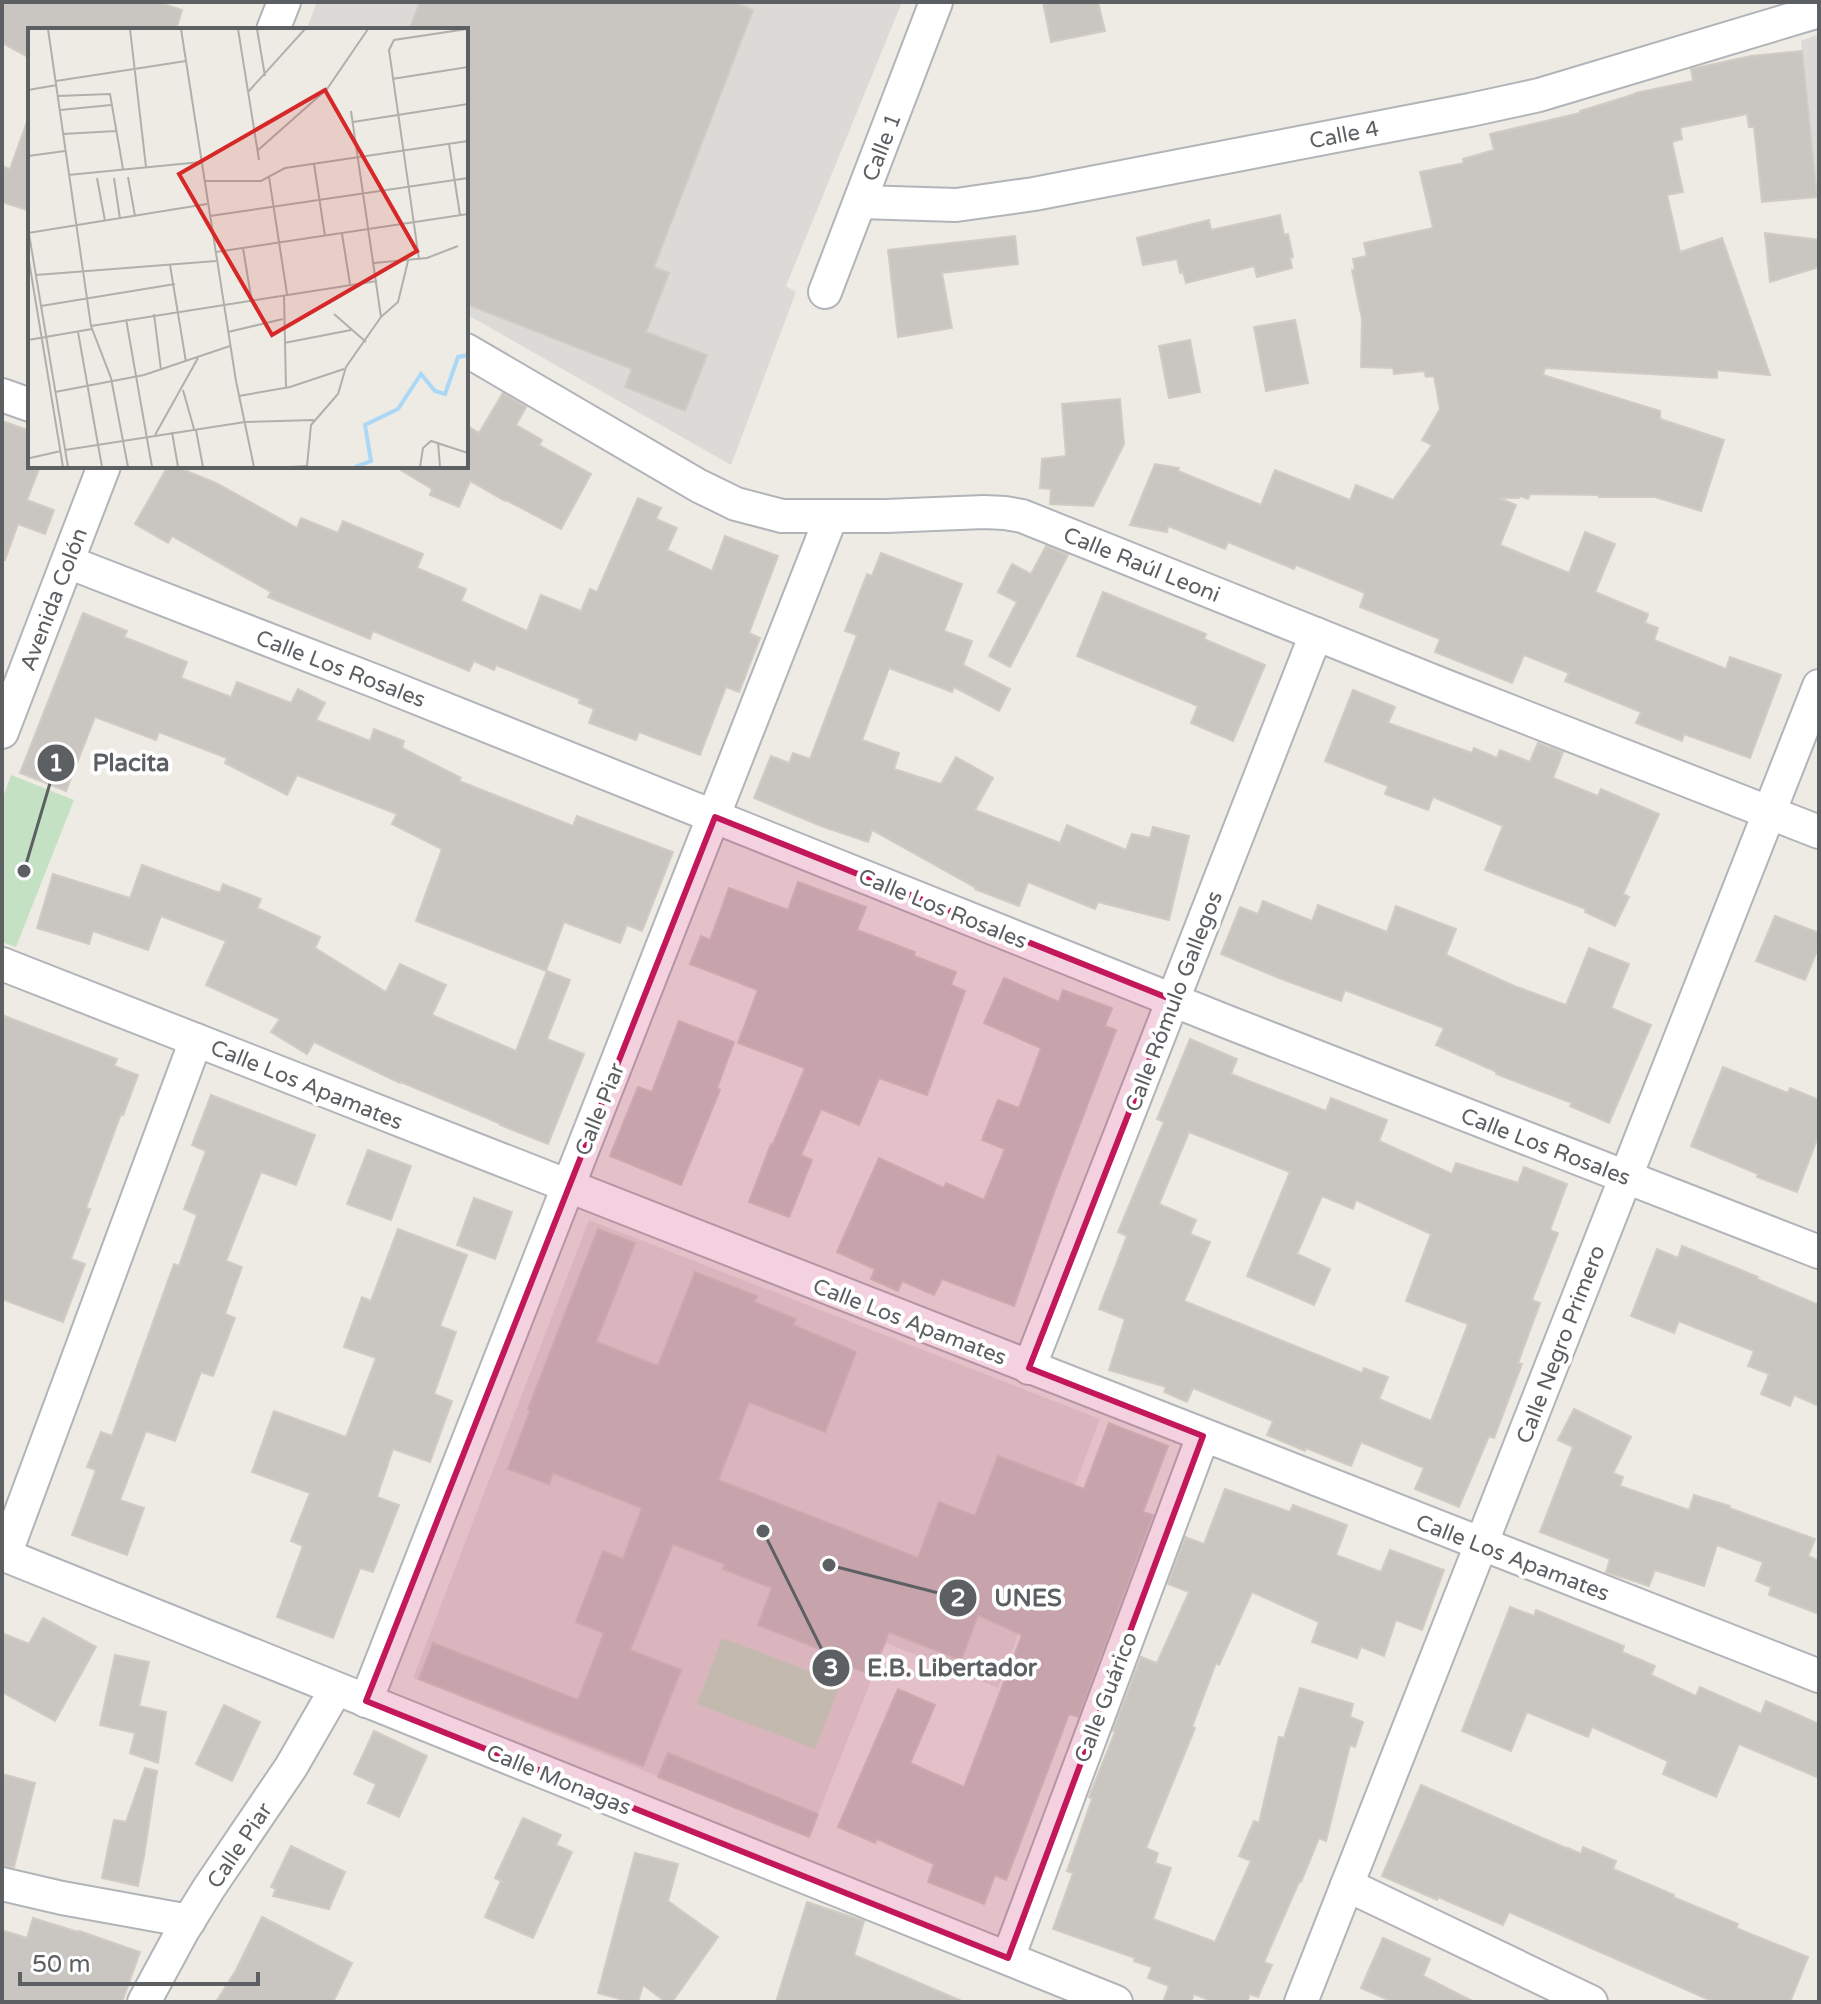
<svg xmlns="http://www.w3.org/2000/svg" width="1821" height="2004" font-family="'Varela Round',sans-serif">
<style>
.industrial{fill:#dcdad6}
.education{fill:#e0dcd6}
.green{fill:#c4e2c3}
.building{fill:#c9c6c1;stroke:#d1ccc3;stroke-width:2;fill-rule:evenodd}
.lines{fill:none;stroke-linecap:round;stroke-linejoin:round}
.minor-casing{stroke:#b1b4b8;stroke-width:36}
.minor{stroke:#fff;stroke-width:32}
.marked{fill:#c2185b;fill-opacity:0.2;stroke:#c2185b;stroke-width:6;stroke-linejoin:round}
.labels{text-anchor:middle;stroke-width:8;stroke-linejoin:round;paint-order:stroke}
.street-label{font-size:22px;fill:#5c6063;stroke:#fff}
.inset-river{fill:none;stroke:#abd8f6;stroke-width:4}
.inset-road{fill:none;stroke:#afafac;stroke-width:2}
.view{fill:#d62828;fill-opacity:0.15;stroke:#d62828;stroke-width:4}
.inset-edge{fill:none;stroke:#5c6063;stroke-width:4}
.leader{fill:none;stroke:#5c6063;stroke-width:3}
.callout-dot{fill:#5c6063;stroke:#fff;stroke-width:3}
.mark-label{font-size:24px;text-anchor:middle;font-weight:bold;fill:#fff}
.callout-label{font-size:24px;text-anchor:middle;font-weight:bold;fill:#5c6063;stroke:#fff;stroke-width:8;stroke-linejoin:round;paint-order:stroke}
</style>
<rect width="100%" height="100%" fill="#edebe4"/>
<g class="industrial">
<path d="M317,2H902L786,286L796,292L731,465L466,314V30H306Z"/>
<path d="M1819,34V217L1801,41Z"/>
</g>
<path class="education" d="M589,1220L1100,1419L998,1688L886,1643L809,1837L413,1678Z"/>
<g class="green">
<path d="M11,775L74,800L16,947L2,942V800Z"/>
<path d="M722,1638L841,1683L815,1749L697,1704Z"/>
</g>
<g class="building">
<path d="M2,2H157L182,10L176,30H30V58L2,43Z"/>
<path d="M420,2H734L753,10L654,267L669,273L646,332L707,355L685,411L625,387L632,369L466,304V30H409Z"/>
<path d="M1043,2H1098L1105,31L1051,42Z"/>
<path d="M1802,51L1817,197L1762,202L1754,127H1749L1747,114L1683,127L1680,128L1682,139L1672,142L1683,192L1667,195L1680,252L1722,238L1770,375L1717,370V378L1545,368L1543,375L1660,411V419L1724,440L1701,511L1655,497H1599L1600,495L1530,494L1528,499L1520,496L1519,498H1499L1516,505L1500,545L1569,573L1585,532L1615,544L1595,592L1648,614L1645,623L1658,628L1654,640L1726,669L1730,657L1781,675L1750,758L1684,734L1682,741L1636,723L1641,712L1565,681L1569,673L1524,655L1512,683L1435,652L1440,639L1360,607L1365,593L1296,565L1294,569L1228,542L1225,549L1168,526L1167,532L1130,525L1155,464L1179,468L1178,471L1261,505L1275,470L1350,500L1356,485L1393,500L1432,445L1422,440L1440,409L1434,376L1426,377L1424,371L1394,374L1393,368L1361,367L1362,319L1352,270H1355L1353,259L1367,256L1364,243L1433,228L1420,172L1464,163L1463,159L1494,150L1490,134L1580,113V111L1635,94V93L1693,81L1691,69L1751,56Z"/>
<path d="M27,122H30V211L2,202V166L10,169Z"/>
<path d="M1280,215L1284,235L1288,234L1293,257L1290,258L1292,268L1257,277L1254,266L1186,283L1183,272L1180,273L1177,259L1143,265L1137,238L1209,220L1211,230Z"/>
<path d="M1765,233L1819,240V267L1770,282Z"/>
<path d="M1015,236L1018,264L942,273L952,328L898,337L888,250Z"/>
<path d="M1295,320L1308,383L1266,391L1254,327Z"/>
<path d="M1190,340L1200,392L1169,398L1159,346Z"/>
<path d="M503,393L526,407L516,425L542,440L539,445L591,474L561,529L506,500L505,501L470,481L459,507L430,495L432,489L394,466H466V425L479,433Z"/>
<path d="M1120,399L1124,444L1093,506L1050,504L1051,489L1040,488L1042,459L1066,456L1062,404Z"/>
<path d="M2,421L30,431V466H40L27,500L54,510L45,534L18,524L5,560H2Z"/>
<path d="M168,466H174L216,483L297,528L301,518L338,533L343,521L423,554L417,568L466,589L461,601L527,631L541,595L581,611L590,589L597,592L638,498L661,508L656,519L677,528L667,550L712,571L725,536L778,556L749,633L760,638L739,692L726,687L700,755L639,732L636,740L589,723L594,709L579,703L580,699L496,665L494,670L474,661L469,671L373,631L370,639L268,597L271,592L172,536L168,543L135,524Z"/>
<path d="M1046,546L1068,555L1010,667L989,656L1017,602L998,592L1012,564L1031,574Z"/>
<path d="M881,553L962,584L944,631L972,641L963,665L1010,689L999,711L954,687L952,692L889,668L862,740L899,753L894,769L941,784L956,757L993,778L975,810L1060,843L1067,825L1126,850L1132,834L1150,838L1153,827L1189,836L1169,920L1098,902L1095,909L1028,882L1019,906L975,889L976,888L872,830L868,842L821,826L754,798L771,756L789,763L793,753L810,759L857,635L845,631L867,574L872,576Z"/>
<path d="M1103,592L1206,634L1204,639L1265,665L1233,741L1191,723L1198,706L1077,656Z"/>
<path d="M83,613L127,631L124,637L187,662L181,678L231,697L237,682L291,703L298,689L325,703L316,720L370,741L374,729L404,741L402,748L461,778L459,781L573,826L577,816L673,852L642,931L627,925L620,943L564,922L546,971L416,921L442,849L392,824L397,814L297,775L287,795L225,763L227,758L159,732L156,740L95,717L66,791L20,773Z"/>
<path d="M1353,690L1395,707L1388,723L1472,753L1474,748L1497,758L1500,750L1530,762L1538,743L1563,752L1553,778L1598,796L1601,789L1659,814L1623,894L1629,897L1615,926L1585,912L1586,909L1485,870L1503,826L1433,797L1428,810L1385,794L1388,786L1325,761Z"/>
<path d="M142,865L220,893L223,884L261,899L257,908L320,937L315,948L386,992L400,964L446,985L432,1015L516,1051L547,971L570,980L547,1039L584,1054L548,1144L500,1125L501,1124L401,1082L400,1083L314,1042L307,1054L271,1032L280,1019L206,985L226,941L161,916L148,950L93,931L89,944L37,928L53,874L130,898Z"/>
<path d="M798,882L866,907L857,930L915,952L914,956L956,972L951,985L965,991L927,1095L879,1078L859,1125L821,1109L801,1155L812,1160L789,1217L749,1202L771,1144H773L805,1068L738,1043L758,990L690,964L701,936L710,940L729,888L788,910Z"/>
<path d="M1263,901L1312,921L1318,905L1387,932L1396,906L1456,929L1446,955L1514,986L1566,1005L1589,948L1629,964L1611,1008L1651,1025L1609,1123L1570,1106L1572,1103L1496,1074L1497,1072L1436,1045L1444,1028L1345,990L1341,1001L1279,978L1221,954L1240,907L1258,914Z"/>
<path d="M1775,916L1819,933V946L1805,980L1756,961Z"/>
<path d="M1004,978L1059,1002L1063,990L1112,1008L1105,1026L1116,1030L1054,1192L1014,1306L942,1279L934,1295L902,1281L898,1291L871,1279L875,1269L837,1252L879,1158L944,1188L946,1183L984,1200L1005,1149L982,1140L998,1100L1019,1108L1041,1048L984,1023Z"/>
<path d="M2,1015L117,1059L114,1066L138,1075L123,1115L121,1114L86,1208L90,1209L71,1259L85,1264L63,1322L2,1299Z"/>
<path d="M679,1021L734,1042L717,1088L720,1090L681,1185L610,1156L638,1087L652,1092Z"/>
<path d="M1190,1039L1237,1059L1231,1074L1326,1111L1331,1098L1387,1120L1379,1141L1452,1174L1456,1163L1518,1183L1524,1167L1567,1184L1550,1230L1558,1233L1532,1300L1540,1303L1518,1363L1522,1364L1494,1438L1489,1436L1459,1507L1415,1489L1424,1468L1361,1442L1351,1466L1306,1448L1305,1451L1267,1435L1273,1421L1193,1388L1187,1402L1164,1392L1166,1387L1109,1370L1125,1319L1099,1309L1127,1236L1118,1232L1164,1122L1157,1119ZM1189,1132L1290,1172L1247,1276L1314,1305L1330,1269L1297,1254L1322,1196L1353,1209L1356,1200L1431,1234L1406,1301L1468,1324L1431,1421L1379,1399L1388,1377L1364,1368L1362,1373L1184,1301L1210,1242L1190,1234L1196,1220L1159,1204Z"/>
<path d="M1723,1067L1788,1093L1790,1088L1819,1100V1134L1797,1192L1757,1177L1758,1174L1691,1146Z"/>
<path d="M211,1095L315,1135L296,1185L261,1172L226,1261L242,1267L225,1314L235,1318L213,1376L201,1372L175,1441L146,1431L120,1500L144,1508L127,1555L72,1535L96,1470L87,1467L101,1432L112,1436L174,1264L179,1266L197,1215L184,1209L206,1151L192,1145Z"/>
<path d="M368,1150L411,1166L391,1220L347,1204Z"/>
<path d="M474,1198L512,1212L495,1259L457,1245Z"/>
<path d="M398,1229L467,1255L440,1326L456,1332L434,1394L452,1401L430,1462L393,1449L377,1497L399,1505L373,1572L360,1568L333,1638L277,1617L303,1546L291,1541L310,1493L252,1472L274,1411L346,1437L376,1358L344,1347L362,1297L371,1301Z"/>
<path d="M598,1229L635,1243L596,1342L658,1366L695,1272L757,1296L754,1302L796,1319L793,1325L856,1352L825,1432L749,1402L718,1480L918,1558L939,1502L975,1516L998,1456L1084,1489L1109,1423L1168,1446L1143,1512L1153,1515L1078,1717L1069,1714L1006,1880L995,1875L984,1904L928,1882L934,1864L877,1839L875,1843L838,1827L898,1689L935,1705L910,1763L964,1787L1022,1635L978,1615L961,1660L889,1632L872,1675L846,1665L848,1660L758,1625L772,1588L723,1569L725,1564L673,1544L630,1650L681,1670L643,1766L419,1679L433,1643L578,1700L604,1633L576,1622L603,1551L623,1559L642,1508L553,1473L549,1484L508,1469L530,1411L528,1409Z"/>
<path d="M1682,1246L1758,1277L1757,1279L1819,1305V1406L1794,1395L1790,1406L1761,1394L1769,1374L1748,1366L1754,1351L1679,1321L1674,1333L1631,1316L1657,1249L1678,1258Z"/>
<path d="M1574,1409L1631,1437L1613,1473L1623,1477L1620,1486L1689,1510L1694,1495L1730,1506L1729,1508L1815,1539L1808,1556L1819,1561V1614L1769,1595L1771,1587L1756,1581L1763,1562L1717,1545L1704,1586L1655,1570L1649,1586L1606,1572L1610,1559L1540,1532L1573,1447L1558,1440Z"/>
<path d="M1225,1489L1290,1512L1293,1505L1347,1525L1336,1555L1381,1572L1390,1550L1444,1570L1422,1630L1396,1620L1384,1656L1361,1647L1357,1658L1312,1642L1319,1622L1252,1592L1219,1665L1216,1663L1192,1727L1195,1728L1146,1848L1158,1853L1155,1863L1171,1868L1153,1919L1215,1942L1251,1861L1239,1856L1254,1821L1259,1823L1279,1737L1284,1738L1300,1688L1353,1704L1350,1717L1363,1722L1355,1747L1350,1745L1326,1841L1319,1838L1301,1882H1299L1264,1962L1272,1965L1258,1997L1250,1994L1247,2002H1214L1194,1994L1191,2002H1163L1169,1986L1148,1978L1152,1967L1134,1961L1135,1958L1053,1929L1073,1873L1067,1871L1092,1799L1089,1797L1115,1732L1113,1731L1141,1657L1157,1663L1189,1592L1168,1584L1185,1537L1204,1544Z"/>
<path d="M1510,1607L1534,1616L1536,1610L1624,1646L1622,1652L1655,1666L1651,1675L1696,1696L1700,1687L1761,1714L1766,1701L1819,1724V1778L1739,1744L1716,1797L1663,1774L1668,1761L1592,1727L1588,1737L1527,1712L1511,1751L1462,1731Z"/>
<path d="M43,1618L96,1647L55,1721L2,1692V1633L29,1644Z"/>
<path d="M115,1655L149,1662L139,1706L166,1712L158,1763L130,1753L135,1733L100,1725Z"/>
<path d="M224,1705L260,1722L232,1781L196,1764Z"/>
<path d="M374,1731L427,1756L399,1817L368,1803L376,1784L354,1774Z"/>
<path d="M668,1753L818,1814L809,1837L658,1777Z"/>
<path d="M145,1768L157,1771L144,1856L138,1886L102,1878L114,1820L126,1822Z"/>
<path d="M2,1774L35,1783L14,1867L2,1866Z"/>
<path d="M1421,1785L1568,1849V1848L1581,1854L1583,1847L1616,1861L1613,1869L1674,1895L1673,1897L1738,1924L1736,1928L1808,1957L1790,2002H1714L1509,1912L1503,1925L1438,1897L1437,1900L1382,1876Z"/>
<path d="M523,1818L561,1835L556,1845L572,1852L533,1938L485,1917L501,1881L495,1878Z"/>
<path d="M291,1846L345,1872L329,1909L273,1896L276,1889L271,1887Z"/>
<path d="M635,1853L678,1864L668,1901L718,1937L672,2002H666L643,1985L638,2002H631L598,1993Z"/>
<path d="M807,1902L864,1921L854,1955L964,2002H776Z"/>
<path d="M262,1917L352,1963L333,2002H216L236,1970Z"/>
<path d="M33,1918L78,1932L79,1931L140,1952L122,2002H2V1930L27,1938Z"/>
<path d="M1383,1938L1430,1959L1423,1976L1474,2002H1393L1361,1988Z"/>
</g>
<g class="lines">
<g class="minor-casing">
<g id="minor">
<path d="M273,30L284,2"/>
<path d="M860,202L956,205L1034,194L1470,110L1539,95L1819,11"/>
<path d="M825,292L936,2"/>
<path d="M466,350L699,486L736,504L782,516H886L984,512L1005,513L1022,516L1448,687L1819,832"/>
<path d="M2,395L30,405"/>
<path d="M68,562L380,683L1230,1023L1819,1252"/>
<path d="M2,732L104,466"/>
<path d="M2,964L1819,1676"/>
<path d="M1029,1368L1316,634"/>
<path d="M2,1554L1116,2002"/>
<path d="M5,1555L196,1040"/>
<path d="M366,1701C521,1306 678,912 831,517"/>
<path d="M2,1884L62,1898L189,1921"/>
<path d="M1347,1885L1591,2002"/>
<path d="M1008,1958L1203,1436"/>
<path d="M144,2002L183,1930L209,1888L291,1767L336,1689"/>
<path d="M1301,2002L1819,686"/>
</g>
</g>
<use href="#minor" class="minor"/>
</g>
<path class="marked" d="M715,817L1173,1000L1029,1368L1203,1436L1008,1958L366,1701Z"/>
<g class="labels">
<g class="street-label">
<text transform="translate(1344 134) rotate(-11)" y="8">Calle 4</text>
<text transform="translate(881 147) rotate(-69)" y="8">Calle 1</text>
<text transform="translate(1142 564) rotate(22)" y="8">Calle Raúl Leoni</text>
<text transform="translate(53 599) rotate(-69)" y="8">Avenida Colón</text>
<text transform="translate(341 668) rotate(21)" y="8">Calle Los Rosales</text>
<text transform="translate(943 908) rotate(22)" y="8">Calle Los Rosales</text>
<text transform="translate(1173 1001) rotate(-69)" y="8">Calle Rómulo Gallegos</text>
<text transform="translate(307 1084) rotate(22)" y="8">Calle Los Apamates</text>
<text transform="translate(599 1109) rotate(-68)" y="8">Calle Piar</text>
<text transform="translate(1546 1146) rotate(21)" y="8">Calle Los Rosales</text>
<text transform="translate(910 1321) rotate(21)" y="8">Calle Los Apamates</text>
<text transform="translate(1560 1344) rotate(-69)" y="8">Calle Negro Primero</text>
<text transform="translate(1513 1557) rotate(21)" y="8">Calle Los Apamates</text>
<text transform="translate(1105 1697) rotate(-69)" y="8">Calle Guárico</text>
<text transform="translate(559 1779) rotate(22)" y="8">Calle Monagas</text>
<text transform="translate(239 1845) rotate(-56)" y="8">Calle Piar</text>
</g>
</g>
<g transform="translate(28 28)">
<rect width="440" height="440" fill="#edebe4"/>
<path class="inset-river" d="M327,439L343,433L337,397L370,381L393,346L407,363L417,366L430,329L440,327"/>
<path class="inset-road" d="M20,1L63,298L83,350L100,439M102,1L118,139M153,1L208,353L226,439M210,1L231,132M229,1L237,48M364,51L440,39M28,53L158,33M0,62L29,57M220,64L277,1M30,68L82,66L95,141M32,82L83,77M323,83L353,289M325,94L440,76M35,106L88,103M421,116L432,187M229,123L299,61L340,1M0,128L37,123M286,136L297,208M40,147L173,134M100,149L107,188M241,149L259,266M69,150L77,193M86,150L92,191M177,153H233L257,140L440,113M182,188L440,150M0,200L40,439M0,205L179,176M314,206L322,256M215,220L223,269M188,224L440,186M0,227L35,439M391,231L361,22L366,12L439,1M346,235L399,230L430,218M142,237L158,334M8,247L188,233M256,267L258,360M13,278L147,256M126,286L133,342M306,286L338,314M353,289L370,274L380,233M98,291L124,439M63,298L349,253M50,304L74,439M200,304L255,291M0,312L64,301M256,315L323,302M155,362L166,401M27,364L116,347L202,318M211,368L262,359L316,341M168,402L175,439M144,404L150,439M127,407L170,330M410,414L412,439M37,422L217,394L286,392M2,430L33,423M262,439L279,438L283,397L310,366L318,339L353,289M392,439L395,420L403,413L440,425"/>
<path class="view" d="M297,62L389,223L244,307L151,146Z"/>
<rect width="440" height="440" class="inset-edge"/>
</g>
<path class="leader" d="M24 871L56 763M829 1565L958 1598M763 1531L831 1668"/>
<g class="callout-dot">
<circle cx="24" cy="871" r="8"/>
<circle cx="829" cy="1565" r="8"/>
<circle cx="763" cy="1531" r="8"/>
<circle cx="56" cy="763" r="20"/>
<circle cx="958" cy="1598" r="20"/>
<circle cx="831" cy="1668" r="20"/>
</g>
<g class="mark-label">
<text x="56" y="771">1</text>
<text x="958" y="1606">2</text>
<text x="831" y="1676">3</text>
</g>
<g class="callout-label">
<text x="131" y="771">Placita</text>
<text x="1028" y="1606">UNES</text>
<text x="952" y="1676">E.B. Libertador</text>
</g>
<rect width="1821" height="2004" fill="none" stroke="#5c6063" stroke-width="8"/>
<path d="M20 1972v12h238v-12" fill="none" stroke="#5c6063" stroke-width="4"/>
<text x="32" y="1972" font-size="24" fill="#5c6063" stroke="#ffffff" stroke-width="6" paint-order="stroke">50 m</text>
</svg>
